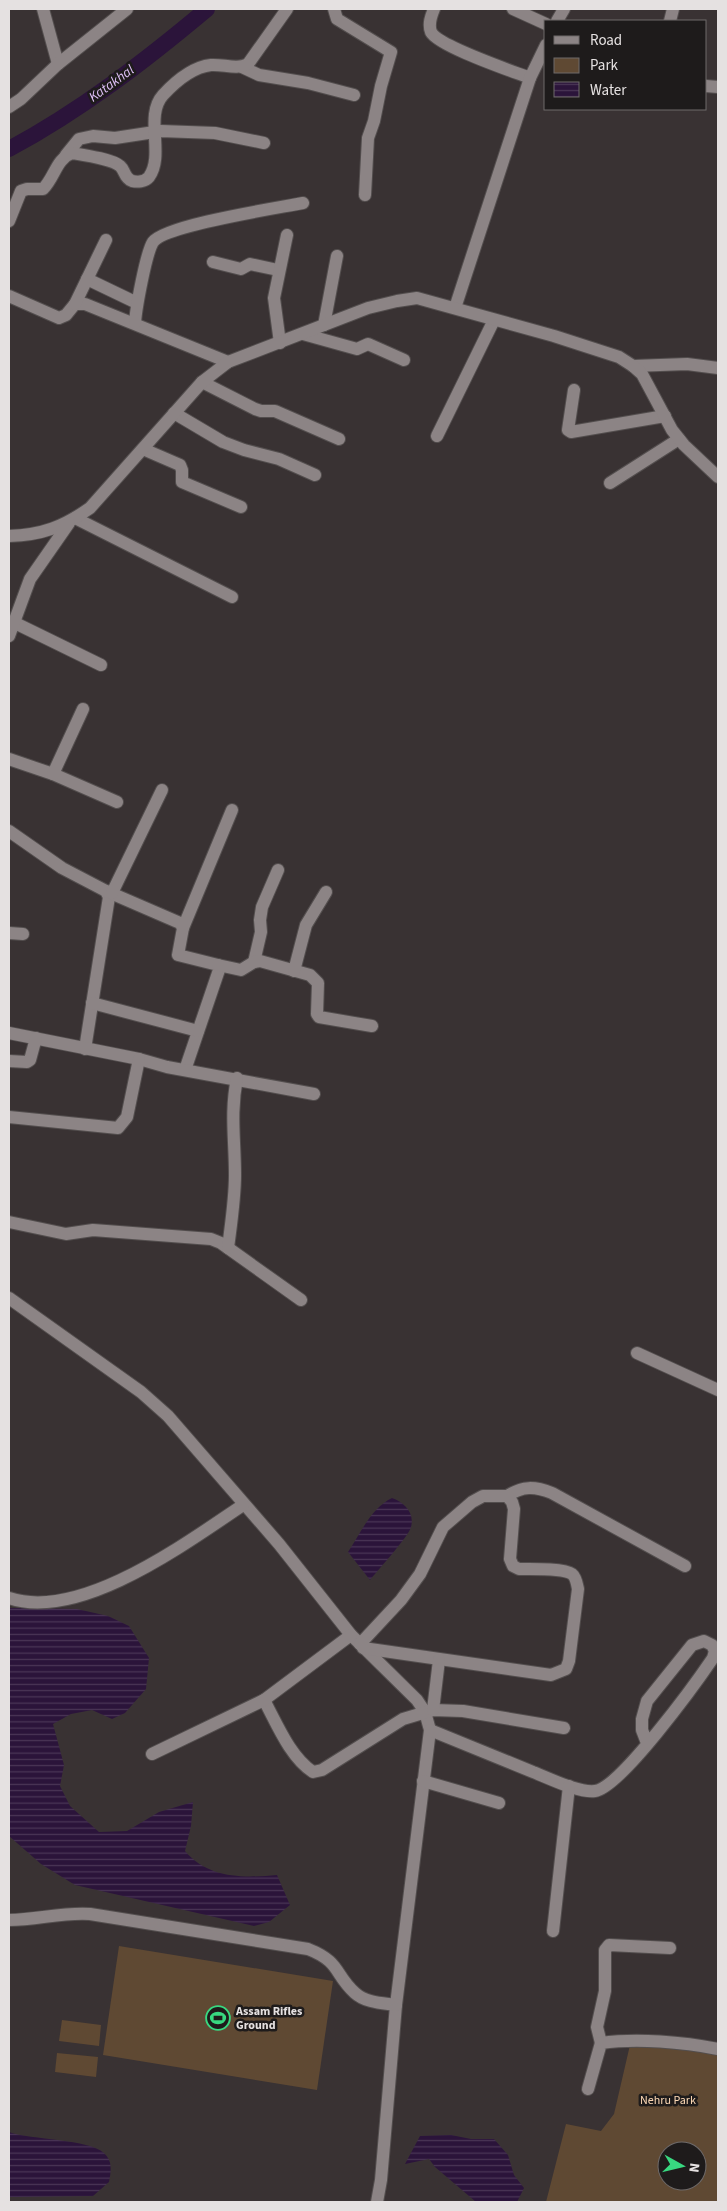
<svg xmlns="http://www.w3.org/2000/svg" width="727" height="2211" font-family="'Source Sans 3',sans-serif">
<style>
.green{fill:#5f4933;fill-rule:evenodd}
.water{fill:url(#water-rules)}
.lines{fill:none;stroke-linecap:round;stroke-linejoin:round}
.river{stroke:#2b143a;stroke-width:16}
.minor-casing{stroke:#534e4e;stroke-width:14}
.minor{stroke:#8c8485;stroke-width:12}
.labels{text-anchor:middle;stroke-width:5;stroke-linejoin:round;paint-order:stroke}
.poi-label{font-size:12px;font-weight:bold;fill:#e5e1e1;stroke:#1e1b1b;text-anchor:start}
.park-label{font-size:12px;fill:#fcd8b5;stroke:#1e1b1b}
.water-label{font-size:14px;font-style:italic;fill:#dfc0f7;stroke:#1e1b1b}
</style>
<defs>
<pattern id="water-rules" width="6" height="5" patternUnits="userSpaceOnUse" patternTransform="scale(1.25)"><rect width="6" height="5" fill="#2b143a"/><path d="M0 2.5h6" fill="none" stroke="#4a3656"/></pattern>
</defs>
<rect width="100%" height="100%" fill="#393233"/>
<g class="green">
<path d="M119,1946L333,1981L317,2090L103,2055Z"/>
<path d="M62,2020L101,2025L99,2046L59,2041Z"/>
<path d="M630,2045L718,2052V2202H546L566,2124L601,2131L614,2114ZM667,2151H697V2181H667Z"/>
<path d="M57,2053L98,2057L96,2077L55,2072Z"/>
</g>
<g class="water">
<path d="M392,1498C404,1502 415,1513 411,1527C409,1536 378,1570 370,1580L348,1552C360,1534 371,1508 392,1498Z"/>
<path d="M9,1608L77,1609L108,1616L129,1626L149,1658L146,1689L125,1713L112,1719L92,1710L71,1714L53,1724L64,1765L60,1786L70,1806L99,1832L127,1831L159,1812L193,1802L191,1826L185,1851C209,1879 243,1878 277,1875L290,1905L269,1922L254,1926L75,1885L41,1864L9,1836Z"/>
<path d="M9,2132C31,2140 89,2139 104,2153C113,2161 111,2172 109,2182L93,2196L9,2197Z"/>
<path d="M451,2135L471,2139H494L508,2155L514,2175L524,2188L517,2202H476L435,2167L429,2159L405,2164L420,2136Z"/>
</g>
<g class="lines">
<path class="river" d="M9,149C80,111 145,61 207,9"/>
<g class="minor-casing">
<g id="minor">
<path d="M43,9L58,64"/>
<path d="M334,9L337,19L391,52L381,86L374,121L368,138L365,195"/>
<path d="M434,9C431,16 428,24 431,32C438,46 512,71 530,78"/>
<path d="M513,9L546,24"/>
<path d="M557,21L564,9"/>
<path d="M670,21L673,9"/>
<path d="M242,67L259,75L308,83L354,95"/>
<path d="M706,86L718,87"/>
<path d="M9,107L21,99L58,64L127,9"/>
<path d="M66,155L79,139L93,136L115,138L161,131L215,133L264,143"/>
<path d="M9,221L21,191L27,189H43C55,177 56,159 72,153C84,155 112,159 120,166C125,170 124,178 132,181C137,182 145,182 149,177C165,155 144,116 163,95C175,82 193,67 211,65C224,64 236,70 248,64L287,9"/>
<path d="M213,262L241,269L250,264L278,270"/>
<path d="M87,279L137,303"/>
<path d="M9,296L59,318L66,315L75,304H85L228,362"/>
<path d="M75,304L106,240"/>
<path d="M455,308L530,78L546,45"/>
<path d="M135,323C136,308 146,253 153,242C165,225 278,208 303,203"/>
<path d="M324,325L337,256"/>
<path d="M303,334L357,349L368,344L404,360"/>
<path d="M280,343L274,298L287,235"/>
<path d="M633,366L687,364L718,368"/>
<path d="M202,382L255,409L261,411H275L339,439"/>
<path d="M574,390L568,430L571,432L665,416"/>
<path d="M174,413L223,442L244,450L279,459L315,475"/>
<path d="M437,436L494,320"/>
<path d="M143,449L180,465L182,470V482L241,507"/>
<path d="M610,483L679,439"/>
<path d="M75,518L232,597"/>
<path d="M9,536C42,535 63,527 90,508L202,382L228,362L368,308L397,301L417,298L554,336L619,357L633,366L642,374L672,430L684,445L718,477"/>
<path d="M13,622L101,665"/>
<path d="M9,636L30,579L69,523"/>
<path d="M9,759L53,774L117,802"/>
<path d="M53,774L83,709"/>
<path d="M9,831L62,868L106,891L109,897L85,1049"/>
<path d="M106,891L180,923L183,928L178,955L218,965L220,967L185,1070"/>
<path d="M112,893L162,790"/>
<path d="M183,928L232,810"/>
<path d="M9,933L23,934"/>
<path d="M254,962L261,932L260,920L262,907L278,870"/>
<path d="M218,965L241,970L254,962L260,961L310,975L318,983L317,1014L319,1017L372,1026"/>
<path d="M294,971L306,925L326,892"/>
<path d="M92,1003L198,1031"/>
<path d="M9,1033L139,1059L167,1067L314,1094"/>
<path d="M9,1061L27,1062L30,1060L36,1038"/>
<path d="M9,1117L118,1128L127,1117L139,1059"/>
<path d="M9,1222L66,1234L93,1230L211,1239L221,1243L301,1300"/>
<path d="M228,1248C231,1224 235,1199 235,1175C235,1140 230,1113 237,1078"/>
<path d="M9,1298L141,1392L168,1416L279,1544L351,1635L417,1700L425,1712L430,1730L396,2005L381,2180L377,2202"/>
<path d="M637,1353L718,1390"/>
<path d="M507,1496C523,1486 534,1486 552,1493L685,1566"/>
<path d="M9,1598C80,1622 186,1543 243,1505"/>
<path d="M360,1644L401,1600L420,1574L443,1527L472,1502L483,1496H507L512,1502L514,1509L510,1559L513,1566L519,1569C530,1569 564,1568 572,1574C576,1577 577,1584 578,1589L569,1661L566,1669L551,1675L363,1648"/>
<path d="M264,1700C277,1724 290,1757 313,1772L322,1770L403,1719L433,1710L463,1711L564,1728"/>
<path d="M433,1710L439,1660"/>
<path d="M430,1730C465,1744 499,1758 533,1772C549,1778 578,1793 595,1791C620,1788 696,1683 713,1658L715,1651L712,1645L704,1641L692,1645L647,1701L642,1719V1730L647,1743"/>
<path d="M152,1754L264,1700L351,1635"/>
<path d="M423,1781L499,1803"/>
<path d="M9,1920C37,1920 62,1912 90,1914L308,1949C341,1962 334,1974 355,1993C366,2003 383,2003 396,2005"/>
<path d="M553,1931L569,1786"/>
<path d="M601,2043L597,2027L605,1991V1950L609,1945L670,1948"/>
<path d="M588,2089L601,2043C637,2038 683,2042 718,2049"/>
</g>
</g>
<use href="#minor" class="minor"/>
</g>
<defs>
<g id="stadium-ring" transform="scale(1.25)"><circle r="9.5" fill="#1e1b1b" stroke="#38d880" stroke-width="1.5"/><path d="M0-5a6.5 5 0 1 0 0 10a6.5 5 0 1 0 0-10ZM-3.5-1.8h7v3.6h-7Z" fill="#38d880"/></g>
</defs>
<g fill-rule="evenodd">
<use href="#stadium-ring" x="218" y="2018"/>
</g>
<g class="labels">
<g class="poi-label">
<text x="236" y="2015">Assam Rifles<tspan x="236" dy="14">Ground</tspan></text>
</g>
<g class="park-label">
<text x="668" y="2104">Nehru Park</text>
</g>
<g class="water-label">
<text transform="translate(111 83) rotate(-36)" y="5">Katakhal</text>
</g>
</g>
<rect width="727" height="2211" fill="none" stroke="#e5e1e1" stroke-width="20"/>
<rect x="544" y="20" width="162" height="90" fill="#1e1b1b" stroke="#6e6a6a"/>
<rect x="554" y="36" width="25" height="8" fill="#8c8485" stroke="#6e6a6a"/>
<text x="590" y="45" font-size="15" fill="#e5e1e1">Road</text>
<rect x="554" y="58" width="25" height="15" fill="#5f4933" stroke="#6e6a6a"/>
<text x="590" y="70" font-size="15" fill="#e5e1e1">Park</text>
<rect x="554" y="82" width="25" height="15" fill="url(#water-rules)" stroke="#6e6a6a"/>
<text x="590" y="95" font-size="15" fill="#e5e1e1">Water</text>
<g transform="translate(682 2166) rotate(98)"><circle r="24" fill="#1e1b1b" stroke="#6e6a6a"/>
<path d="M0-4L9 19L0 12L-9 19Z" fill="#38d880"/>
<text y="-8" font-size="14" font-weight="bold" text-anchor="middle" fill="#e5e1e1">N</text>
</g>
</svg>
